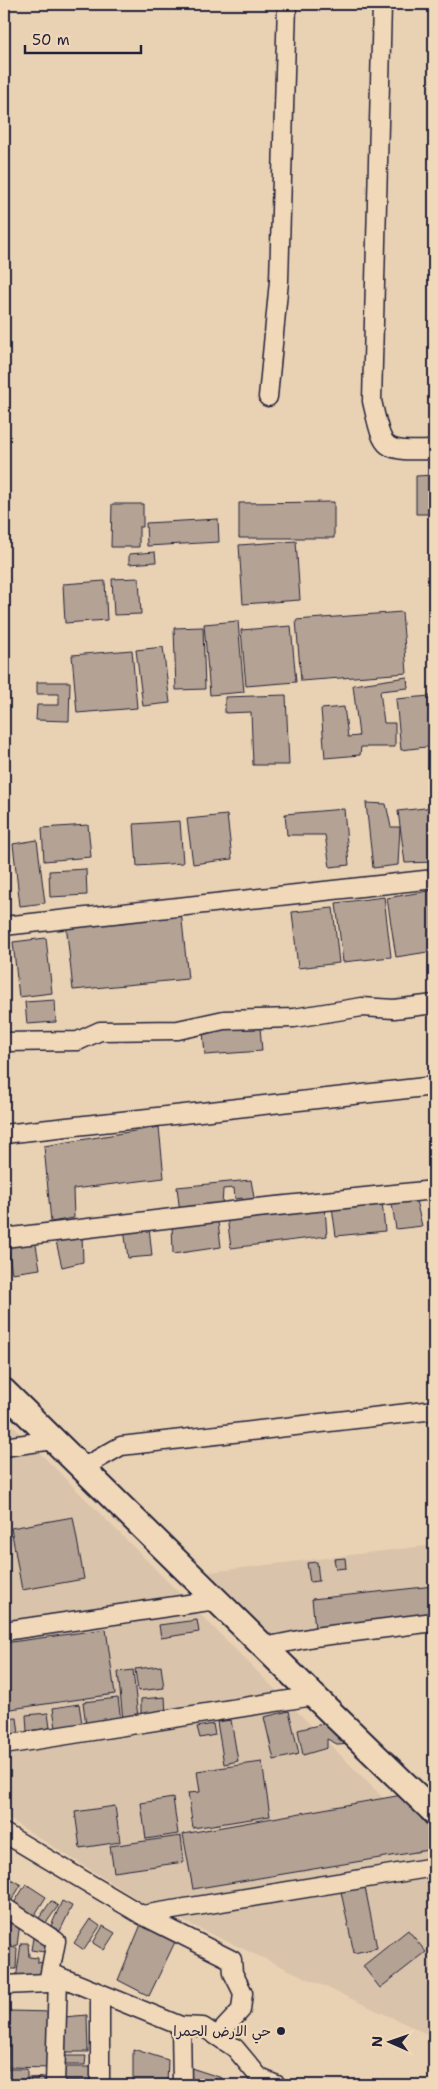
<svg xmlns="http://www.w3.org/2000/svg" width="438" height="2089" font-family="'Shantell Sans','Playpen Sans Arabic',sans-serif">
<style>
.built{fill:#d9c3aa}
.building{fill:#b4a394;stroke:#22223b}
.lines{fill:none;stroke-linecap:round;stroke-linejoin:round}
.street-casing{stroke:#22223b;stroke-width:21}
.secondary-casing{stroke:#22223b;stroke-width:28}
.street{stroke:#f1d8b9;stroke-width:18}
.secondary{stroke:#f1d8b9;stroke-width:24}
.poi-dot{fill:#22223b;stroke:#f1d8b9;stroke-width:2}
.labels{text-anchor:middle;stroke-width:4.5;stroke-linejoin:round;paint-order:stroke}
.poi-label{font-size:14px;fill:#22223b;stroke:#f1d8b9;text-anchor:end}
</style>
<rect width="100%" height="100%" fill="#e9d1b4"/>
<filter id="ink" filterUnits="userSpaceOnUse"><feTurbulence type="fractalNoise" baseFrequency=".02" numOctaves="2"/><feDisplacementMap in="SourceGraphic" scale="10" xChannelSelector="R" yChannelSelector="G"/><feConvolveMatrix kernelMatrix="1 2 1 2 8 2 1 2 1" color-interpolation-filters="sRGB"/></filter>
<g filter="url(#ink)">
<g class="built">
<path d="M4,1417L434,1849V2037L142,1902L4,1816Z"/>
<path d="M434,1545V1633L287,1651L209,1572Z"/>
</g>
<g class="building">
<path d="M434,475V514H416V476Z"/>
<path d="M334,502V538H239V503Z"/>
<path d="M112,504H143V527H139V547H111Z"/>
<path d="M218,519L219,542L147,546L146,523Z"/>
<path d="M296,541L300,600L243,604L239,545Z"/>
<path d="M155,552L156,562L129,564V554Z"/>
<path d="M4,571L8,633H4Z"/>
<path d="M139,578L141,614L114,615L112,579Z"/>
<path d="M105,581L107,620L65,623L63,584Z"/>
<path d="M402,612L407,673L301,681L296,620Z"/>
<path d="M238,621L244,692L210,695L204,624Z"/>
<path d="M291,626L296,682L246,686L241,630Z"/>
<path d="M203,627L205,689L176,690L174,628Z"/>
<path d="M163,647L170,703L143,706L136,650Z"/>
<path d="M132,650L137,708L77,713L72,655Z"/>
<path d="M407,677L408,688L380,691L384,723H395V747H361L360,755L325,758L321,709L344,707L348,737L359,736L353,685Z"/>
<path d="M37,682H70L69,721L36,720L37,705H59V694H37Z"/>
<path d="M286,695L289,765H253L251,712L225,713V697Z"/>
<path d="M430,696L434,746L401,750L396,699Z"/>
<path d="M366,803L386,804L391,827H400L398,865L373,868Z"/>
<path d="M434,807V862L405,863L398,811Z"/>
<path d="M344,809L349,865L330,867L325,835H287L285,814Z"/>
<path d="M227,815L232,859L193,864L187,819Z"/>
<path d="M180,821L183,863L137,866L134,824Z"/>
<path d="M88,825L91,857L44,861L42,828Z"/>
<path d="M37,840L45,903L20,906L13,844Z"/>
<path d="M86,869L87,895L50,897L49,871Z"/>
<path d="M434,890V951L396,957L387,898Z"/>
<path d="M384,897L391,957L343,962L336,903Z"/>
<path d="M333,908L339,963L298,968L292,912Z"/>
<path d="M181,911L188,979L73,990L66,923Z"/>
<path d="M46,938L52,993L19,997L13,942Z"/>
<path d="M55,1000L56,1022L27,1024L25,1002Z"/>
<path d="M260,1027L262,1051L205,1055L203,1031Z"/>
<path d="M159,1127L164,1178L73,1189L74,1218L51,1222L44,1146Z"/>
<path d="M251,1180L255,1203L245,1205L242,1198L235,1199L234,1188L223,1189L222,1207L180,1213L177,1187Z"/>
<path d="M415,1196L422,1226L396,1229L391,1198Z"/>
<path d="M382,1201L385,1231L336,1236L332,1207Z"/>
<path d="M325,1207L327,1236L231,1248L227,1217Z"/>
<path d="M218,1222L221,1247L173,1254L172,1223Z"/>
<path d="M149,1227L152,1256L128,1258L124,1229Z"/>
<path d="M82,1234L83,1262L62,1267L55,1237Z"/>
<path d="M35,1239L40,1269L12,1273L7,1243Z"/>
<path d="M73,1517L84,1579L22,1590L11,1528Z"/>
<path d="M345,1558L346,1568L336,1569L334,1559Z"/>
<path d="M317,1562L319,1581L310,1582L307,1563Z"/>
<path d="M434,1586V1615L315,1628L312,1599Z"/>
<path d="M197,1620L199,1632L161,1638L159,1625Z"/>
<path d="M106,1629L115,1694L4,1710V1643Z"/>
<path d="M161,1666L164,1688L138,1691L135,1669Z"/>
<path d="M133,1670L138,1718L123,1720L118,1672Z"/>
<path d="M165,1697L166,1715L141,1716V1699Z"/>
<path d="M118,1698L121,1721L86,1725L83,1702Z"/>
<path d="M79,1704L82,1724L56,1728L53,1708Z"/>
<path d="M289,1711L299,1754L274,1760L264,1717Z"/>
<path d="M48,1713L50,1728L27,1731L26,1715Z"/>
<path d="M17,1718L19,1734L5,1735L4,1719Z"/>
<path d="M231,1720L238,1761L224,1764L217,1722Z"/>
<path d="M335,1721L349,1744L339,1745L327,1739V1748L303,1755L298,1730Z"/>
<path d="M213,1724L215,1735L200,1738L197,1727Z"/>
<path d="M262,1762L270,1816L193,1828L188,1793L200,1792L197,1771Z"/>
<path d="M402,1795L434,1834V1849L193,1889L183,1834Z"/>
<path d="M173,1798L178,1834L146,1839L141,1803Z"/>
<path d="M115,1806L120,1842L80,1848L75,1812Z"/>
<path d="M181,1836L184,1862L114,1872L110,1846Z"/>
<path d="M4,1875L21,1885L10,1903L4,1899Z"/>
<path d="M26,1884L46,1897L34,1916L14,1903Z"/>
<path d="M365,1887L377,1948L354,1953L341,1892Z"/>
<path d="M51,1901L58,1906L44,1926L37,1921Z"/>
<path d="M62,1901L72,1906L60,1931L51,1926Z"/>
<path d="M90,1919L100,1926L84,1950L74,1943Z"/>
<path d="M4,1920L20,1922L17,1946L4,1944Z"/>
<path d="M142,1922L175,1942L149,1996L118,1980Z"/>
<path d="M103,1926L115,1933L104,1950L93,1943Z"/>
<path d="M408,1930L426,1952L380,1988L363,1966Z"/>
<path d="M33,1938L53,1941L51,1953L31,1950Z"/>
<path d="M21,1943H28L29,1957L38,1958V1963L51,1960L49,1972L16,1980Z"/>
<path d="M4,1947L17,1948L16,1969H4Z"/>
<path d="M10,2011L53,2012L51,2068L8,2067Z"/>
<path d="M87,2015L88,2052H64V2017Z"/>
<path d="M133,2049L168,2060L167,2085H133Z"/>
<path d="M65,2056H86L85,2065H65Z"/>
<path d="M185,2066L222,2078V2085H185Z"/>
<path d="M64,2067H91L90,2081L64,2080Z"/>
<path d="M7,2069H27V2078L47,2077V2085H7Z"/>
<path d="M62,2082L92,2083V2085H62Z"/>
</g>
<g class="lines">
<g class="street-casing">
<g id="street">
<path d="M382,4L372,401C384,452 381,451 434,450"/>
<path d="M268,397L279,281L287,4"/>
<path d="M4,926L434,879"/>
<path d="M4,1042L78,1041L100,1031L178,1030L224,1020L294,1018L362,1007L394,1009L434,1004"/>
<path d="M4,1134L434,1086"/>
<path d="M4,1238L257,1208L434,1190"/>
<path d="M4,1447L53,1440"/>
<path d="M82,1468L121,1446L434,1410"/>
<path d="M4,1631L216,1600"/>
<path d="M264,1647L314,1637L434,1622"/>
<path d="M4,1745L314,1696"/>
<path d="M4,1833L142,1915L232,1960L233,1973L243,1993L241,2010L217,2036"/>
<path d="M4,1907L56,1941L48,1983"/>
<path d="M142,1915L434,1867"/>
<path d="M4,1985L48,1983L58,1976L181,2026L203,2027L235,2048L260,2078L277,2085"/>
<path d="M181,2026L182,2085"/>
<path d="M55,2085L58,1976"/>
<path d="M100,2085V1994"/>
</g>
</g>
<g class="secondary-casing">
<path id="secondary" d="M4,1391L314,1696L434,1812"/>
</g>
<use href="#street" class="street"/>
<use href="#secondary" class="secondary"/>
</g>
</g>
<circle class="poi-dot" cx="281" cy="2031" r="5"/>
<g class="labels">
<g class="poi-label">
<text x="271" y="2036">حي الارض الحمرا</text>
</g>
</g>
<rect width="438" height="2089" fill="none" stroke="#f1d8b9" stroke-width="20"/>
<rect x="10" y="10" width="418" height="2069" fill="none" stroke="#22223b" stroke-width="2" filter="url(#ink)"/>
<g transform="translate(390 2042) rotate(272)" stroke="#f1d8b9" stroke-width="4" paint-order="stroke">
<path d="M0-4L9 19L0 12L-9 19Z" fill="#22223b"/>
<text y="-8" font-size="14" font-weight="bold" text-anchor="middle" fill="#22223b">N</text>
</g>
<path d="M25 45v8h116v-8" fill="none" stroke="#22223b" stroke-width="2.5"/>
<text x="32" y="45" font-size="15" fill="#22223b" stroke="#f1d8b9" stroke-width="4" paint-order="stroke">50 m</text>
</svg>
